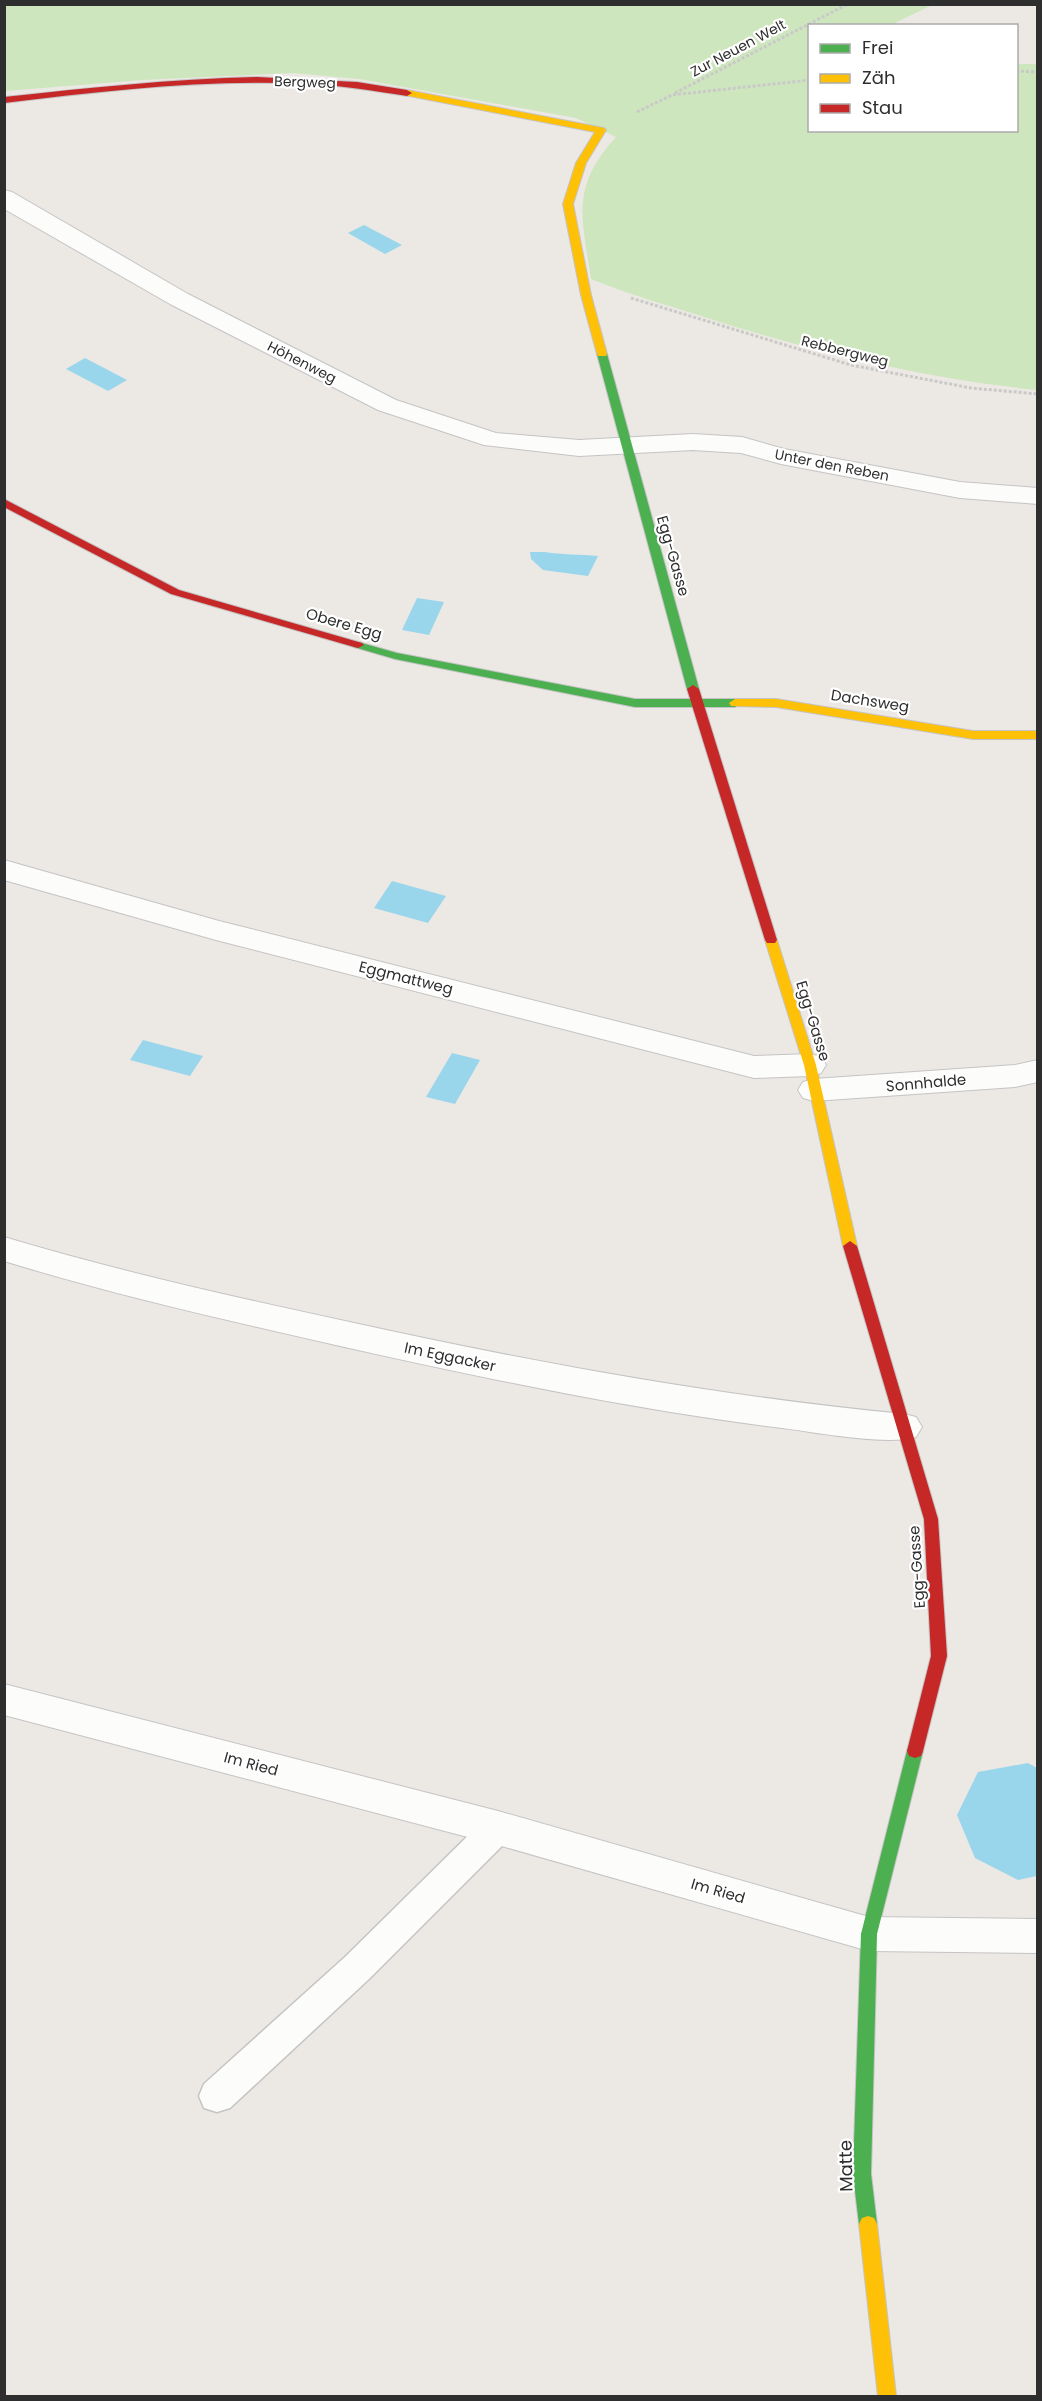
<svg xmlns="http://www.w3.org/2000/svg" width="1042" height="2401" font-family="Poppins,sans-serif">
	<rect width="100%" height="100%" fill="#ece8e4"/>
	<!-- green -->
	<path fill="#cee6be" d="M4,5H932L891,25L810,26V130H1016L1017,64H1037V390C923,378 813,352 704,317C666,305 628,294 591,279C582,218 570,187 616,137L576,118L359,79L293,73L143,80L5,91Z"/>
	<!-- water -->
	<g fill="#99d6ec">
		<polygon points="364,225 402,245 385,254 348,233"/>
		<polygon points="85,358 127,380 108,391 66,369"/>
		<path d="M545,552C562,555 580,554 598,556L588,576L543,570L531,559L530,552Z"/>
		<polygon points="417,598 444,602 429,635 402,630"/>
		<polygon points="392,881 446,896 428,923 374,908"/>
		<polygon points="143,1040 203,1056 190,1076 130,1060"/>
		<polygon points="452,1053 480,1060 455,1104 426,1097"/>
		<polygon points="1028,1763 1037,1768 1037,1876 1018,1880 975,1858 957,1815 978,1772"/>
	</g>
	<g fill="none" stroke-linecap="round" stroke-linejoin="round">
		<defs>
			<polygon id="lane" points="498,1814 510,1818 515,1828 510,1838 369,1979 230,2108 217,2112 204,2108 199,2096 204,2084 345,1957 486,1818"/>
			<g id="street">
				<polygon points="4,190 12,192 188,294 396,400 496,433 579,440 693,434 742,437 784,449 960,482 1038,488 1038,504 960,498 781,464 741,453 693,450 579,456 484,445 378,410 170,304 6,210"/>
				<polygon points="4,860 219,921 754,1056 810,1054 821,1057 826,1065 821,1073 810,1076 754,1078 216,940 4,880"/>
				<polygon points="1038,1060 1038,1082 1015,1087 814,1101 803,1098 798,1090 803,1082 814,1079 1015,1065"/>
				<path d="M4,1237C117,1271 230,1296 345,1321C530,1362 715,1396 904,1414L916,1417L922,1427L916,1437C886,1446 816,1432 782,1428C636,1410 493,1380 349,1348C234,1322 118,1296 4,1261Z"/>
				<polygon points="4,1684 498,1811 869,1917 1038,1919 1038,1953 869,1951 498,1845 4,1715"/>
			</g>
			<g id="fast">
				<polygon points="602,351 607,354 699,689 697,691 693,693 687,689 597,354"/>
				<polygon points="358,642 397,653 635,699 735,699 741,703 735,707 635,707 395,659 354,647 352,645"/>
				<polygon points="915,1744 921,1746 923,1751 877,1934 871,2174 877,2224 874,2230 868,2232 862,2230 859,2224 853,2174 861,1934 907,1751 909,1746"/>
			</g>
			<g id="slow">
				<polygon points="407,90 604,128 606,130 586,163 573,204 591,295 607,354 606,356 598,356 597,354 581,295 563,204 576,163 595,132 404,95 402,93"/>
				<polygon points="735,699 776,699 973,731 1038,731 1038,739 973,739 776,707 731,706 729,703"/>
				<polygon points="771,936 777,940 816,1065 857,1246 850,1251 843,1246 804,1065 765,940"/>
				<polygon points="868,2216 874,2218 877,2224 896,2396 878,2396 859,2224 862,2218"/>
			</g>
			<g id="jam">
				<path d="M257,77L357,82L407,90L412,93L407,96C374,91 340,85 307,84C206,79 105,91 4,103V97C88,88 172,79 257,77Z"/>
				<polygon points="4,499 179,590 362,643 364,645 358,648 354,647 171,594 4,507"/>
				<polygon points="693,685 699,689 777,940 775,943 767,943 765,940 687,689"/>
				<polygon points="850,1241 857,1246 938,1519 947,1656 923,1751 921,1756 915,1758 909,1756 907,1751 931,1656 924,1519 843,1246"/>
			</g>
		</defs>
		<!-- lane casing -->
		<use href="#lane" stroke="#c5c4c5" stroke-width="3"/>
		<!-- street casing -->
		<use href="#street" stroke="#c5c4c5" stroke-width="2"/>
		<!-- fast casing -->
		<use href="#fast" stroke="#c5c4c5" stroke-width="2"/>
		<!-- slow casing -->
		<use href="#slow" stroke="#c5c4c5" stroke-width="2"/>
		<!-- jam casing -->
		<use href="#jam" stroke="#c5c4c5" stroke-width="2"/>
		<!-- path -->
		<g stroke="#c9c9c8" stroke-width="3" stroke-dasharray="3 2" stroke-linecap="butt">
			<polyline points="1016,71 1038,72"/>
			<polyline points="675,93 848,4"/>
			<polyline points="637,112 672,95 810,80"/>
			<polyline points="631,298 851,365 971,388 1038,394"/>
		</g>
		<!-- lane -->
		<use href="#lane" fill="#fcfcfb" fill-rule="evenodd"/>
		<!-- street -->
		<use href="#street" fill="#fcfcfb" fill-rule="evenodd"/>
		<!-- fast -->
		<use href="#fast" fill="#4caf50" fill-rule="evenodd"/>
		<!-- slow -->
		<use href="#slow" fill="#ffc107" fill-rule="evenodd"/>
		<!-- jam -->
		<use href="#jam" fill="#c62828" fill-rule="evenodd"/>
	</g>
	<g text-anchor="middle" stroke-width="4.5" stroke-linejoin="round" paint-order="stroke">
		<!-- far-street labels -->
		<g font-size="14" fill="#2e2e2e" stroke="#fff">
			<text transform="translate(738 48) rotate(-28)" y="5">Zur Neuen Welt</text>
			<text transform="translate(305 82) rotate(2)" y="5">Bergweg</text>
			<text transform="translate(845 351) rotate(14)" y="5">Rebbergweg</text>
			<text transform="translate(302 362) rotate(27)" y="5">Höhenweg</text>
			<text transform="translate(832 465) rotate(11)" y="5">Unter den Reben</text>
		</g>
		<!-- street labels -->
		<g font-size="15" fill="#2e2e2e" stroke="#fff">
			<text transform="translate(673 556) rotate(74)" y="5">Egg-Gasse</text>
			<text transform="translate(344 624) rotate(16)" y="5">Obere Egg</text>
			<text transform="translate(870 701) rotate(9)" y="5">Dachsweg</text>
			<text transform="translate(406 978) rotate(14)" y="5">Eggmattweg</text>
			<text transform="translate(813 1021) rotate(73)" y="5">Egg-Gasse</text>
			<text transform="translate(926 1083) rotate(-5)" y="5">Sonnhalde</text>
			<text transform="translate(450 1357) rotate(12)" y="5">Im Eggacker</text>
			<text transform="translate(917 1567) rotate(-94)" y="5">Egg-Gasse</text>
			<text transform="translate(251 1764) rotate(15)" y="5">Im Ried</text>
			<text transform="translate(718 1891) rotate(16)" y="5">Im Ried</text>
		</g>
		<!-- near-street labels -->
		<g font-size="18" fill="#2e2e2e" stroke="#fff">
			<text transform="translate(846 2166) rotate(-91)" y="6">Matte</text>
		</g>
	</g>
	<!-- border -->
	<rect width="1042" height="2401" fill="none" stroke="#2e2e2e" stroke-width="12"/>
	<!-- legend -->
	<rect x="808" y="24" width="210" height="108" fill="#ffffff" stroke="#ababab" stroke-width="1.5"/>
	<rect x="820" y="44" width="30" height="9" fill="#4caf50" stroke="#ababab" stroke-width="1.5"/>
	<text x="862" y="54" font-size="18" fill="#2e2e2e">Frei</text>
	<rect x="820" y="74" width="30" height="9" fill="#ffc107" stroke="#ababab" stroke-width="1.5"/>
	<text x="862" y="84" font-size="18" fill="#2e2e2e">Zäh</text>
	<rect x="820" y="104" width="30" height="9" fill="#c62828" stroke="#ababab" stroke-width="1.5"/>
	<text x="862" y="114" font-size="18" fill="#2e2e2e">Stau</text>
</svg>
